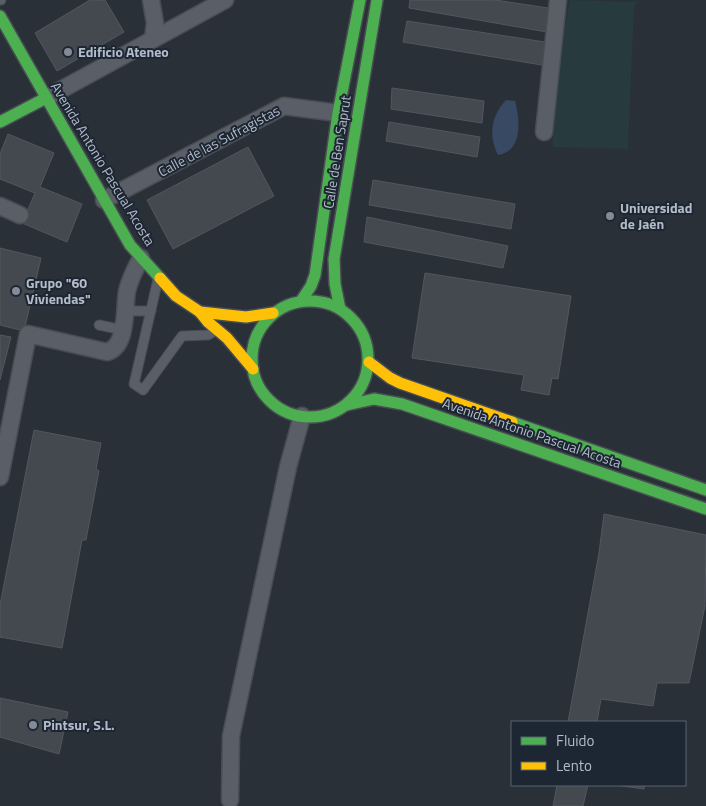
<svg xmlns="http://www.w3.org/2000/svg" width="706" height="806" font-family="'Titillium Web',sans-serif">
	<rect width="100%" height="100%" fill="#2a3038"/>
	<!-- green -->
	<polygon fill="#273a3e" points="570,0 638,2 634,6 628,149 553,147 553,94"/>
	<!-- water -->
	<path fill="#384963" d="M506,100L515,101C520,120 523,151 498,155C488,136 491,116 506,100Z"/>
	<!-- building -->
	<g fill="#444950" stroke="#52575f">
		<polygon points="90,0 105,0 124,32 57,71 35,33"/>
		<polygon points="410,0 495,0 548,8 547,32 409,8"/>
		<polygon points="407,21 545,42 542,65 403,42"/>
		<polygon points="392,88 484,101 482,123 391,109"/>
		<polygon points="389,122 480,137 477,157 386,141"/>
		<polygon points="8,134 54,153 40,187 82,204 67,242 22,223 35,193 0,179 0,154"/>
		<polygon points="248,147 274,196 173,249 147,200"/>
		<polygon points="373,180 515,204 511,229 369,205"/>
		<polygon points="367,217 508,246 503,268 364,242"/>
		<polygon points="0,248 41,258 24,331 0,325"/>
		<polygon points="425,273 571,296 558,379 552,378 549,395 521,390 524,375 412,358"/>
		<polygon points="0,335 11,337 0,380"/>
		<polygon points="34,430 101,443 96,469 99,471 86,540 82,540 62,648 0,637 0,605"/>
		<polygon points="604,514 706,535 705,606 689,683 657,683 653,706 601,699 597,722 568,722 599,553"/>
		<polygon points="0,698 68,712 59,754 0,737"/>
		<polygon points="557,785 588,785 583,806 553,806"/>
		<polygon points="615,785 645,785 644,789"/>
	</g>
	<g fill="none" stroke-linecap="round" stroke-linejoin="round">
		<defs>
			<g id="lane">
				<polyline points="0,0 1,0"/>
				<polyline points="158,279 134,384 143,390 182,336 208,335 215,331"/>
				<polyline points="125,311 151,311"/>
				<polyline points="99,325 123,330"/>
			</g>
			<g id="street">
				<polyline points="151,0 155,23 153,39"/>
				<polyline points="46,98 225,0"/>
				<polyline points="544,132 558,0"/>
				<polyline points="104,200 284,106 338,113"/>
				<polyline points="0,206 20,215"/>
				<path d="M0,477L28,334L107,352C128,346 124,309 127,291C130,279 135,269 141,258"/>
				<polyline points="230,800 231,736 288,467 302,416"/>
			</g>
			<g id="fast">
				<polyline points="0,16 130,245 160,278"/>
				<polyline points="0,122 46,98"/>
				<circle cx="310" cy="359" r="58"/>
				<polyline points="301,301 311,286 315,275 338,113 360,0"/>
				<polyline points="340,309 335,284 334,259 377,0"/>
				<polyline points="347,405 374,399 402,404 706,509"/>
				<polyline points="512,422 706,490"/>
			</g>
			<g id="slow">
				<polyline points="160,278 176,296 200,312 208,322 227,338 253,369"/>
				<polyline points="200,312 246,317 273,313"/>
				<polyline points="369,362 390,378 400,383 512,422"/>
			</g>
		</defs>
		<!-- lane casing -->
		<use href="#lane" stroke="#484c53" stroke-width="11"/>
		<!-- street casing -->
		<use href="#street" stroke="#484c53" stroke-width="19"/>
		<!-- fast casing -->
		<use href="#fast" stroke="#484c53" stroke-width="14"/>
		<!-- slow casing -->
		<use href="#slow" stroke="#484c53" stroke-width="14"/>
		<!-- lane -->
		<use href="#lane" stroke="#5a5e66" stroke-width="9"/>
		<!-- street -->
		<use href="#street" stroke="#5a5e66" stroke-width="16"/>
		<!-- fast -->
		<use href="#fast" stroke="#4caf50" stroke-width="11"/>
		<!-- slow -->
		<use href="#slow" stroke="#ffc107" stroke-width="11"/>
	</g>
	<!-- markers -->
	<g fill="#848b96" stroke="#1d2633" stroke-width="2">
		<circle cx="68" cy="52" r="5"/>
		<circle cx="610" cy="216" r="5"/>
		<circle cx="16" cy="291" r="5"/>
		<circle cx="33" cy="725" r="5"/>
	</g>
	<g text-anchor="middle" stroke-width="4" stroke-linejoin="round" paint-order="stroke">
		<!-- poi labels -->
		<g font-size="14" font-weight="bold" fill="#b4bcc9" stroke="#1d2633" text-anchor="start">
			<text x="78" y="57">Edificio Ateneo</text>
			<text x="620" y="213">Universidad<tspan x="620" dy="16">de Jaén</tspan></text>
			<text x="26" y="288">Grupo "60<tspan x="26" dy="16">Viviendas"</tspan></text>
			<text x="43" y="730">Pintsur, S.L.</text>
		</g>
		<!-- street labels -->
		<g font-size="14" fill="#b4bcc9" stroke="#1d2633">
			<text transform="translate(219 141) rotate(-28)" y="5">Calle de las Sufragistas</text>
			<text transform="translate(337 152) rotate(-81)" y="5">Calle de Ben Saprut</text>
			<text transform="translate(103 164) rotate(59)" y="5">Avenida Antonio Pascual Acosta</text>
			<text transform="translate(532 433) rotate(19)" y="5">Avenida Antonio Pascual Acosta</text>
		</g>
	</g>
	<!-- legend -->
	<rect x="511" y="721" width="175" height="65" fill="#1d2633" stroke="#59626f"/>
	<rect x="521" y="737" width="25" height="8" fill="#4caf50" stroke="#59626f"/>
	<text x="556" y="746" font-size="15" fill="#b4bcc9">Fluido</text>
	<rect x="521" y="762" width="25" height="8" fill="#ffc107" stroke="#59626f"/>
	<text x="556" y="771" font-size="15" fill="#b4bcc9">Lento</text>
</svg>
